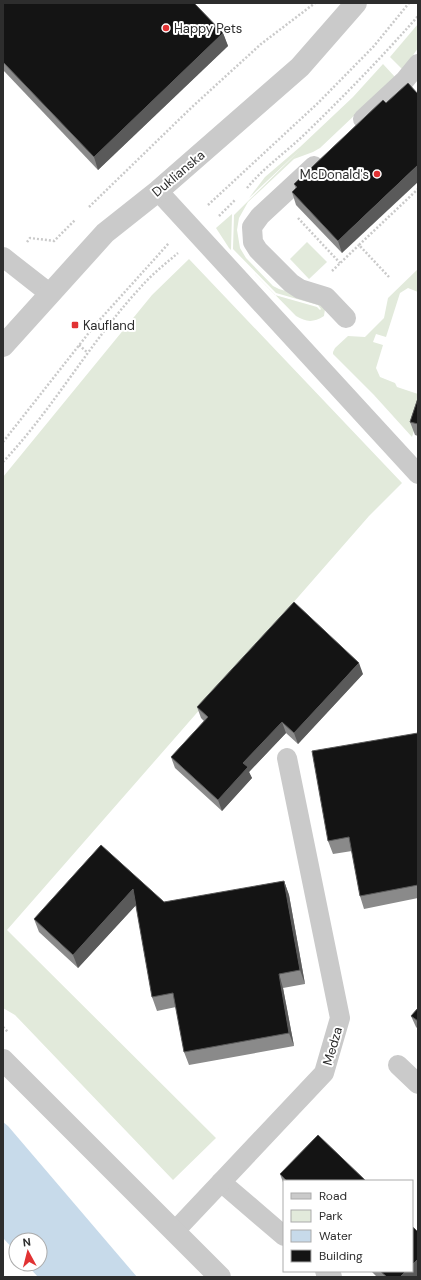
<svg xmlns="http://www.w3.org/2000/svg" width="421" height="1280" font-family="'DM Sans',sans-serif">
	<rect width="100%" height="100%" fill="#fff"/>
	<!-- green -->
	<g fill="#e2eadb">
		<polygon points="418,24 418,48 403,70 390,57"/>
		<path d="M383,64L395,77L320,148L313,152L294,159L248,202L239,218L237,230L240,248L246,258L273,286L279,289L318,301L325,309L324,316C313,323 306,322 296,316L229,248L216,228L232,214L231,250L275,295L317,307L320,310L321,309L318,305L276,293L233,249L234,215L300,150L249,198L265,177L300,147L353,97Z"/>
		<polygon points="307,242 327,262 309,279 290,259"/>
		<polygon points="189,259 402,483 369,516 7,930 216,1138 173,1180 15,1015 3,1008 3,477 152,295"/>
		<polygon points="418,269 418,292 408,288 400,293 386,337 376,334 373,342 383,345 376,368 380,377 395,383 397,387 418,394 418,418 412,437 374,395 333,354 333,352 335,348 348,336 365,337 384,318 388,298"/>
	</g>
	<!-- water -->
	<polygon fill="#c7daea" points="3,1122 8,1126 137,1277 38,1277 26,1264 40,1264 40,1240 16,1240 16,1252 3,1238"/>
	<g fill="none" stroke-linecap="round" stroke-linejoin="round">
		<!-- path -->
		<g stroke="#cacaca" stroke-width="2.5" stroke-dasharray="2 2" stroke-linecap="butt">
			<path d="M247,188C265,166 288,151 308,131C346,94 383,56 418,16"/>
			<polyline points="208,205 318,103 374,46 409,3"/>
			<polyline points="89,207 192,107 261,44 315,3"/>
			<polyline points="219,216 235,200"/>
			<polyline points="298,218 340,263"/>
			<polyline points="27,242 30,238 54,241 75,220"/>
			<polyline points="332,271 359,245"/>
			<polyline points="389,277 359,245 418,189"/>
			<polyline points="79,345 88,353"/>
			<polyline points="3,442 95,325 169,243"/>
			<path d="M3,462C54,408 90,342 140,288C151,275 165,264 178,253"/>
			<polyline points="3,1027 8,1032"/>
		</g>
		<!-- lane -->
		<g stroke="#cacaca" stroke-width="20">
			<polyline points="363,119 405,80 418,64"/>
			<polyline points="314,166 260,216 252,227 253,242 258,250 291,283 300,289 326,297 346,318"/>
			<polyline points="158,191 418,474"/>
			<polyline points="3,257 49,293"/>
			<polyline points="398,1065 418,1084"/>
			<polyline points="221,1182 284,1236"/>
			<polyline points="174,1232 324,1073 340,1018 287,758"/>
			<polyline points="325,1271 332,1277"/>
		</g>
		<!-- street -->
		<g stroke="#cacaca" stroke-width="22">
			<polyline points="3,346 105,233 158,191 300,67 356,3"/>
			<polyline points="3,1060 220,1277"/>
		</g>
	</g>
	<!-- wall -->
	<g fill="#8a8a8a">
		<polygon points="3,3 223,33 228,46 98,170 3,70"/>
		<polygon points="383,100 342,253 296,205 292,192 296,189 294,184"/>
		<polygon points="418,398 418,436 415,435 410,422"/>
		<polygon points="363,674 298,744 286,733 249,772 252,778 222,811 175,768 171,757 204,721 201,718 197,707"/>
		<polygon points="418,733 418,898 364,909 360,896 352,851 333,854 328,841"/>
		<polygon points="101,845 164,902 284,881 289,895 305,984 283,988 294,1046 189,1065 184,1052 176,1007 157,1011 152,997 136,905 78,968 39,932 34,919"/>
		<polygon points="418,1008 418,1029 416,1027 411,1016"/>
		<polygon points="280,1174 366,1181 284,1181 284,1185"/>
		<polygon points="371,1271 412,1271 418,1277 377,1277"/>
	</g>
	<!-- shaded-wall -->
	<g fill="#5a5a5a">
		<polygon points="223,33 228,46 98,170 94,157"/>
		<polygon points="418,165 418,182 342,253 338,241"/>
		<polygon points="359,663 363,674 298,744 294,733"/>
		<polygon points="282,722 286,733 249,772 252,778 222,811 218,800 243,763"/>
		<polygon points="284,881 289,895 305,984 300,970"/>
		<polygon points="133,889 138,903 78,968 73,955"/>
		<polygon points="279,974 283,988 294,1046 289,1033"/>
		<polygon points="418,1259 418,1277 400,1277 406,1271 412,1271 412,1265"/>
	</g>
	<!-- building -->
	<g fill="#141414" stroke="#5a5a5a">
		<polygon points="3,3 194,3 223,33 94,157 3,62"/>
		<polygon points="408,83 418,94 418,165 338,241 292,192 297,187 294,184 383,100 386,103"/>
		<polygon points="418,398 418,424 410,422"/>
		<polygon points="294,602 359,663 294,733 282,722 243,763 248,767 218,800 171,757 208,717 197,707"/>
		<polygon points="418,733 418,885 360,896 349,837 328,841 312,751"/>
		<polygon points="101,845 164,902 284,881 300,970 279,974 289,1033 184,1052 173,993 152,997 133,889 73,955 34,919"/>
		<polygon points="418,1008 418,1021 411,1016"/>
		<polygon points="318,1135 366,1181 287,1181 280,1174"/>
		<polygon points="412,1226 418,1232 418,1259 412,1265"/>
		<polygon points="380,1271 406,1271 400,1277 387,1277"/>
	</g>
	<!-- markers -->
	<g fill="#e13233" stroke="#fff" stroke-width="1.5">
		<circle cx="166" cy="28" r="4"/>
		<circle cx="377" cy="174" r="4"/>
		<rect x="71" y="321" width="8" height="8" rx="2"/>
	</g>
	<g text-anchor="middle" stroke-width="4" stroke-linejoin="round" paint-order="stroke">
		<!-- poi labels -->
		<g font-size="13" fill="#2d2d2d" stroke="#fff" text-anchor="start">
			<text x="174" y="33">Happy Pets</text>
			<text x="369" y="179" text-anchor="end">McDonald's</text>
			<text x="83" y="330">Kaufland</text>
		</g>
		<!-- street labels -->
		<g font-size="13" fill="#2d2d2d" stroke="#fff">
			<text transform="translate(178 173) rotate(-40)" y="5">Duklianska</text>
			<text transform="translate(332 1046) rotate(-74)" y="5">Medza</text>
		</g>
	</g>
	<!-- border -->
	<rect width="421" height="1280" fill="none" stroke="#2d2d2d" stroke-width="8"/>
	<!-- legend -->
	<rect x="283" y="1180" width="130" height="92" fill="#ffffff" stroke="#ababab"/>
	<rect x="291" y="1193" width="20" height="6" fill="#cacaca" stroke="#ababab"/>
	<text x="319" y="1200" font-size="12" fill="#2d2d2d">Road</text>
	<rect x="291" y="1210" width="20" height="12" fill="#e2eadb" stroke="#ababab"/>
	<text x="319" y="1220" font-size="12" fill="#2d2d2d">Park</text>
	<rect x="291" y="1230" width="20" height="12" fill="#c7daea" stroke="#ababab"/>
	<text x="319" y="1240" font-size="12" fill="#2d2d2d">Water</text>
	<rect x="291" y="1250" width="20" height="12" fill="#141414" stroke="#ababab"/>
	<text x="319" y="1260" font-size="12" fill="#2d2d2d">Building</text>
	<!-- north arrow -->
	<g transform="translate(28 1252) rotate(353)"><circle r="19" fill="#ffffff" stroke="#ababab"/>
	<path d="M0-3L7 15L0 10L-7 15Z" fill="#e13233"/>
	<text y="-6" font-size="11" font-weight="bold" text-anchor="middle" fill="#2d2d2d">N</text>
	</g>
</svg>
